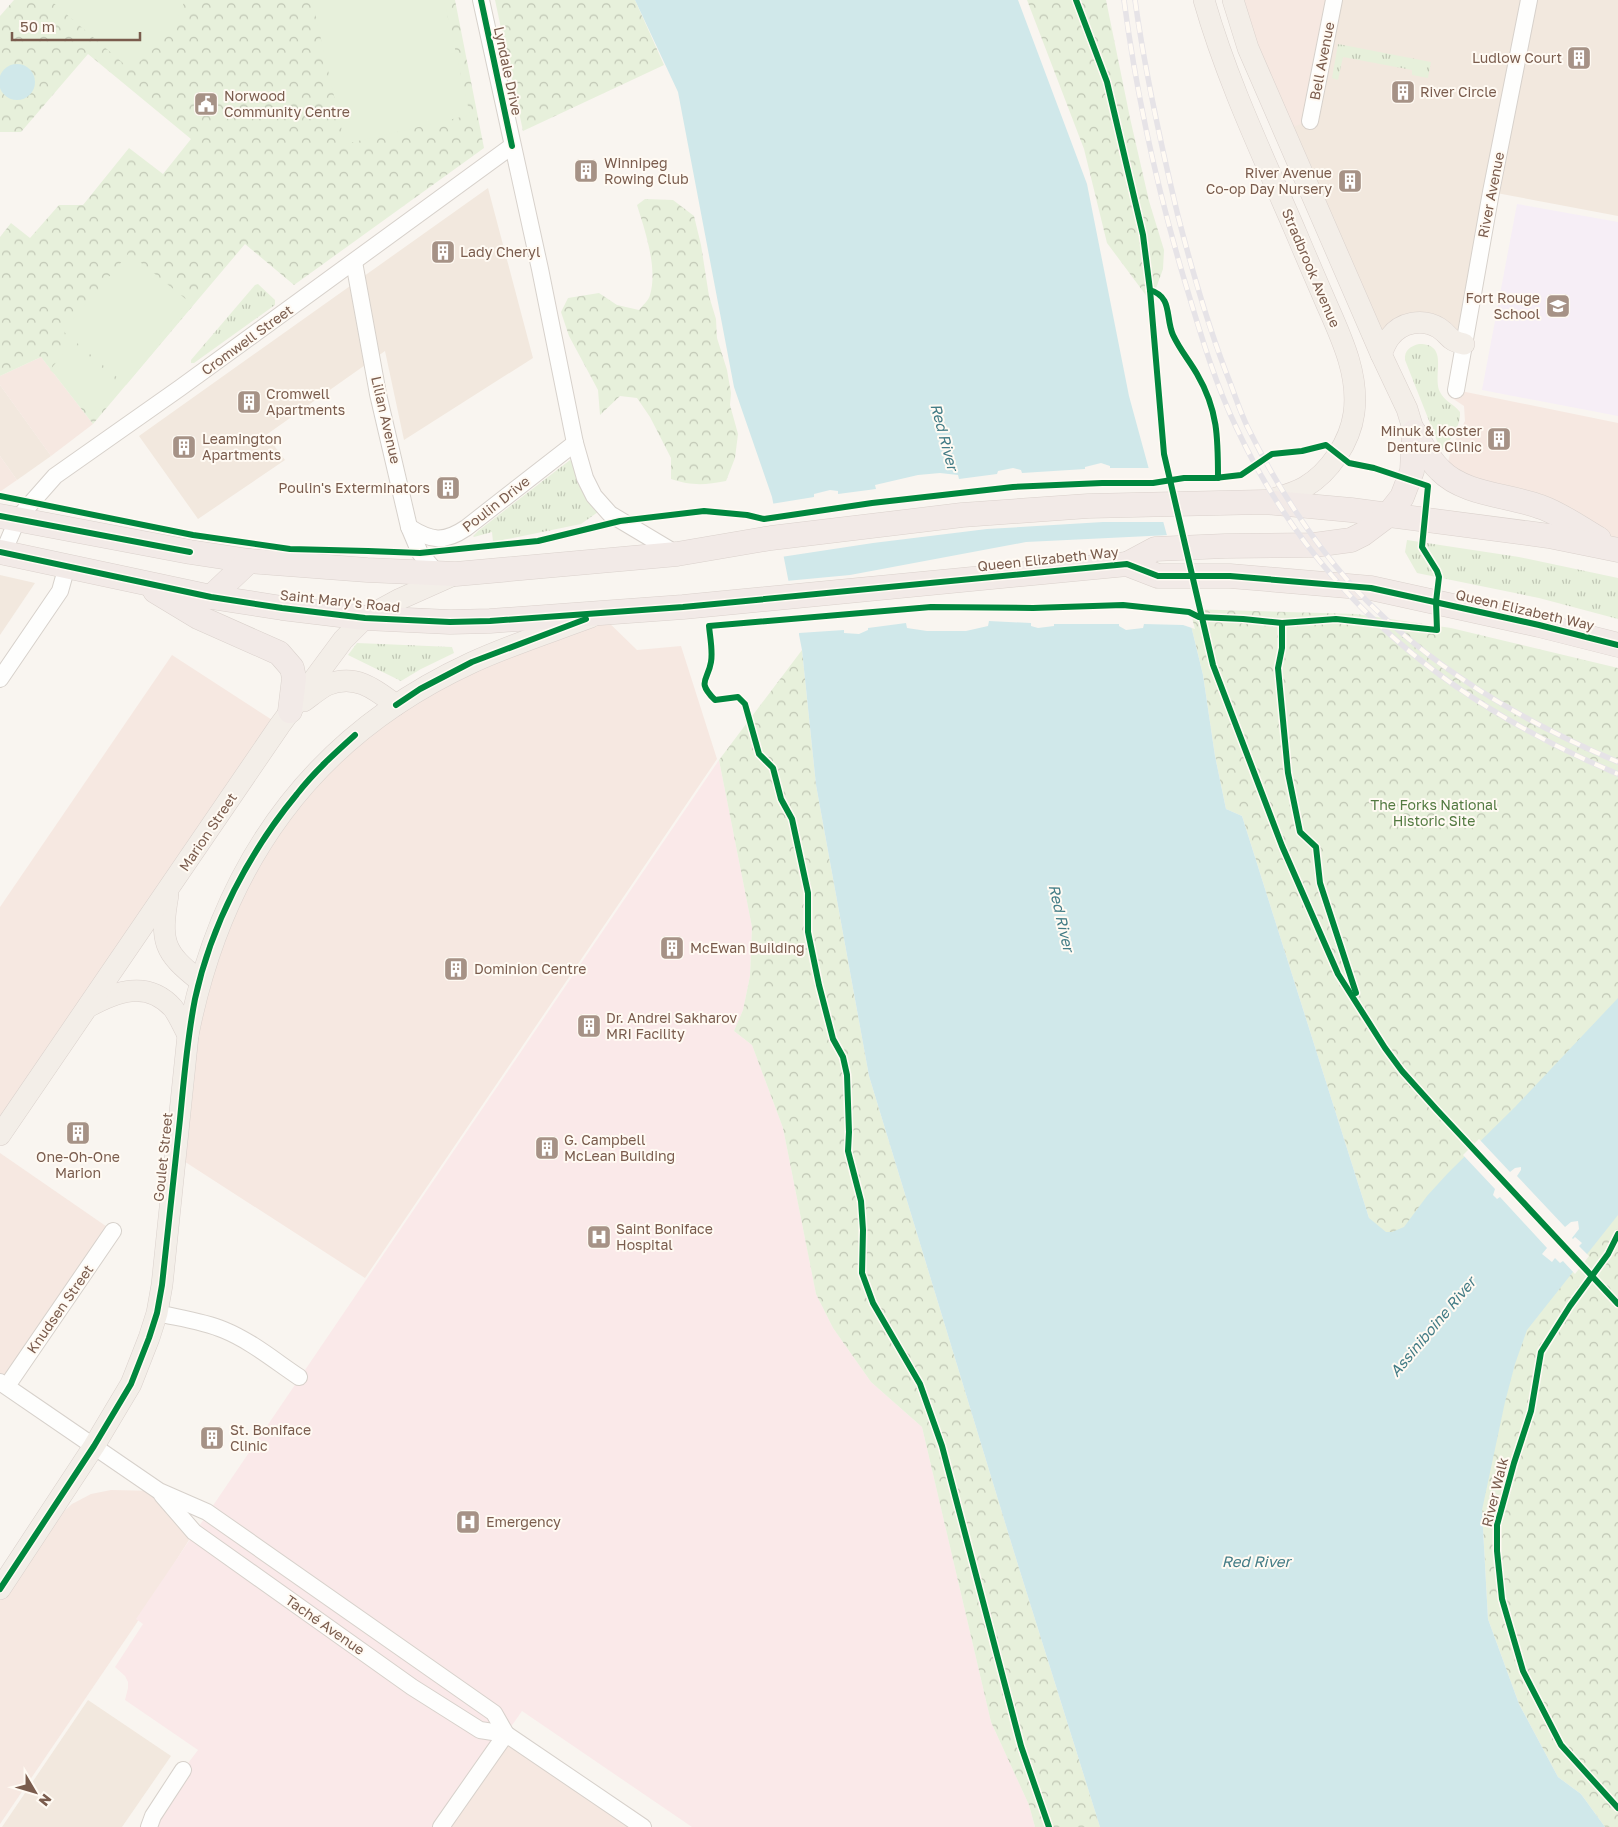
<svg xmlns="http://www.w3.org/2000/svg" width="1618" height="1827" font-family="'Golos Text',sans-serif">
	<defs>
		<pattern id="grass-tufts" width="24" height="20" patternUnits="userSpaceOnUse" patternTransform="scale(1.25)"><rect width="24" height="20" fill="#e7f0db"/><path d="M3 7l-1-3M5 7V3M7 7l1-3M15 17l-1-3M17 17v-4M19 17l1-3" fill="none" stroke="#c0c6b4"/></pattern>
		<pattern id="forest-crowns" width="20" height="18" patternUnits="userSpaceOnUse" patternTransform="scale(1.25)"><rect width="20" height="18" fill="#e7f0db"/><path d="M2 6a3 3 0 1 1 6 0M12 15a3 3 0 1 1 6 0" fill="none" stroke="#c0c6b4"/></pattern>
	</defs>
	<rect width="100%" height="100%" fill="#f9f5f0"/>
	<!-- residential -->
	<g fill="#f2e8de">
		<polygon points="1334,0 1618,0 1618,216 1491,192 1464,344 1417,322 1381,354 1283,130"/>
		<polygon points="488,188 533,358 404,440 385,351 266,435 285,460 198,519 139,436"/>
		<polygon points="0,385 51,456 17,480 0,456"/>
		<polygon points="0,575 35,583 0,635"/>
		<polygon points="88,1700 171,1756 122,1827 2,1827"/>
	</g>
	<!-- commercial -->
	<g fill="#f6e8e1">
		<polygon points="1233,0 1334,0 1310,121 1283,130"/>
		<polygon points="41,357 93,424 51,456 0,385 0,376"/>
		<polygon points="1456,390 1618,423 1618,550 1473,489 1448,462 1452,446 1465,421 1464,406 1449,396"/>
		<polygon points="0,456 17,480 1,491 0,491"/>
		<polygon points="600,614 637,650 681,646 717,759 365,1278 176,1156 188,1035 246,868 377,718"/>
		<polygon points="172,655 280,725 0,1136 0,907"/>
		<polygon points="0,1153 113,1231 0,1382"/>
		<polygon points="111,1490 159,1491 194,1532 136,1624 0,1824 0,1589 32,1541 72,1504 91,1494"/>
		<polygon points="506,1734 643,1827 441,1827"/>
	</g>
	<!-- education -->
	<polygon fill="#f6eef6" points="1517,204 1618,222 1618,416 1482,390"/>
	<!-- medical -->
	<polygon fill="#fae9e9" points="719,760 752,927 750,976 743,1010 734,1031 752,1045 783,1128 816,1294 833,1328 871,1382 922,1427 991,1722 1029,1805 1035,1827 692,1827 522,1711 441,1827 149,1827 183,1770 198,1750 125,1700 128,1688 128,1682 125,1676 115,1667 143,1624 136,1619"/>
	<!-- grass -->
	<g fill="url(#grass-tufts)">
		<polygon points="1338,44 1431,62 1428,78 1412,75 1412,70 1343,57 1338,80 1332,78"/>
		<polygon points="258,284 275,300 275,305 194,363 191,363 191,360 255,285"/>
		<path d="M1419,344C1450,344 1432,375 1440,392C1444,401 1454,404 1460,412C1461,426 1450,441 1441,451L1405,360C1404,350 1411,346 1419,344Z"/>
		<polygon points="570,460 573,462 598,512 581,524 493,542 492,532 474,537 473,536 478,531"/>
		<polygon points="1407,540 1519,557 1618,578 1618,619 1539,598 1417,573 1405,552"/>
		<polygon points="357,643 452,647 454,653 421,669 401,681 348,655"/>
	</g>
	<!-- forest -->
	<g fill="url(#forest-crowns)">
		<polygon points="14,0 455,0 484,148 294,285 245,244 93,424 41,357 0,376 0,237 11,223 30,238 59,205 83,205 129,148 163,174 191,139 88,54 21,132 0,132 0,16"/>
		<polygon points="495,0 635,0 664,65 523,131"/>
		<polygon points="1027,0 1106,0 1130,118 1149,201 1164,250 1163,269 1151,302 1107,243 1084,149"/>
		<path d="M645,199L673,200L694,216L701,245L709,296L716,319L717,338L727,370L731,393L730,405L738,434L735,458L726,481C705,485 692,486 671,479V458L650,417L637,398L620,396L600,415L598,390L569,336L561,312L568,298L599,293L617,305L639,310C642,306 649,300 650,295C658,268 645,231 637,205Z"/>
		<polygon points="1187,609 1356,614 1451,628 1618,668 1618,1827 1605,1827 1581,1794 1558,1777 1519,1704 1488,1619 1482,1510 1369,1218 1242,816 1226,809 1215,756 1203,675"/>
		<polygon points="802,650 816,785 869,1076 1014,1552 1100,1827 1035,1827 1029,1805 991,1722 922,1427 871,1382 833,1328 816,1294 783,1128 752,1045 734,1031 743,1010 750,976 752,927 719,760"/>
	</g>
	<!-- pitch -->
	<g fill="#e7f0db">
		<polygon points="50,0 185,0 172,32 131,70"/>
		<polygon points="312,0 444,0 470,115 345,144"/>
		<polygon points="129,253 193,305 126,385 63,331"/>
		<polygon points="70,345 121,387 101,412 50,370"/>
	</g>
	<!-- water -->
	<g fill="#d0e8ea">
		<polygon points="635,0 1018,0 1087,184 1129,396 1187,609 1203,675 1215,756 1226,809 1242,816 1369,1218 1386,1232 1392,1232 1404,1227 1427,1196 1448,1173 1515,1107 1618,998 1618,1215 1527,1330 1515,1364 1505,1402 1482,1510 1488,1619 1519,1704 1558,1777 1581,1794 1605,1827 1100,1827 1014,1552 869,1076 816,785 802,650 772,497 734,387 678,92"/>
		<circle cx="17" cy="82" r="18"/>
	</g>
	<!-- pier -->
	<g fill="#f9f5f0">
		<polygon points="1101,463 1110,466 1110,468 1151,468 1166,522 1103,522 987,529 873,543 781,557 771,504 814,497 814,494 830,490 838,491 838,494 876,489 875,485 918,475 940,473 958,475 959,479 997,474 998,471 1013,468 1021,470 1022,473 1085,469 1085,467"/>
		<polygon points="1170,535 1195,629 1183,625 1144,624 1143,628 1126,630 1119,626 1119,624 1054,624 1054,626 1038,628 1031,626 1031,623 989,621 988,626 966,631 927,631 907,628 906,623 868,628 868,630 859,634 844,633 844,630 799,633 799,639 797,640 786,581 850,575 1026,542"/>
		<polygon points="1479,1139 1510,1172 1515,1168 1521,1167 1521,1170 1517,1176 1565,1227 1571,1222 1578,1221 1579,1229 1572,1238 1573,1239 1575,1237 1582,1243 1579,1246 1589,1256 1575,1274 1563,1261 1560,1263 1555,1258 1552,1262 1542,1254 1547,1248 1500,1197 1497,1199 1493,1195 1495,1189 1463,1155"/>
	</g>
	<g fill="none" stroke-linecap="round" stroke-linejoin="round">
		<defs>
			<g id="minor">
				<polyline points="481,0 540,269 575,443 585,478 594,496 610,514 677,554"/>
				<polyline points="1310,121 1334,0"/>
				<polyline points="354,262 378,394 409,527 420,553 436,572"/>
				<polyline points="1456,390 1491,192 1529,0"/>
				<path d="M409,527C431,541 444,543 466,528L575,443"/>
				<polyline points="3,553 18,518 55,476 180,388 512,146"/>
				<polyline points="0,679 60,591 67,566"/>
				<path d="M157,1313C179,1318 203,1321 224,1330C251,1341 275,1361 299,1377"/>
				<polyline points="0,1382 159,1491 207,1512 494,1713 506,1734"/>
				<polyline points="7,1386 113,1231"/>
				<polyline points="162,1495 194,1532 412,1687 480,1730 506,1734 643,1827"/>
				<polyline points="149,1827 153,1816 183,1770"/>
				<polyline points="441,1827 506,1734"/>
			</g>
			<g id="major">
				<path d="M1204,0C1227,81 1264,158 1297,235C1307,259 1317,282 1327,305C1342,339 1359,375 1354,413C1350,442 1330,472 1305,487C1293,494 1279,497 1266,501"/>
				<polyline points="1233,0 1248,48 1381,354 1407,409 1414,432"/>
				<path d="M1381,354C1384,348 1386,342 1390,337C1401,322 1423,318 1439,328C1452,337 1447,340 1464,344"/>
				<path d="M304,701C311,696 319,689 327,685C355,673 375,689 396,705"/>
				<path d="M168,895C160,942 163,952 200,981"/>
				<path d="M88,1007C115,992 147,979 173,1008C179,1016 183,1026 188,1035"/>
				<polyline points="0,1135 280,725 343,640 365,618 400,599 456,574"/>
				<path d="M0,1589L94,1446L131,1384L149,1338L157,1313L162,1285L188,1035C222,864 311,737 471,663C510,645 551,632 591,617"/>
			</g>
			<g id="highway">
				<path d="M1414,432C1422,445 1429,460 1440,470C1464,495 1510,495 1541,507C1561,514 1580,528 1599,539"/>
				<polyline points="0,516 190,552 249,561 367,570 456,574 677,554 771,538 962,515 1088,506 1219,503 1264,502 1351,510 1549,536 1618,550"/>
				<polyline points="0,552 211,597 282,608 365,618 450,622 490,621 683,607 1127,564 1158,576 1230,576 1371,588 1539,625 1618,645"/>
				<polyline points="1127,564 1155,549 1225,546 1314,545 1351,540 1363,534 1387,516 1402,497 1412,471 1414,432"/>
				<polyline points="155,591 198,617 279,653 292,668 294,678 290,711"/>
				<polyline points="211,597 249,561"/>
			</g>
		</defs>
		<!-- minor casing -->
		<use href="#minor" stroke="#d7d1cb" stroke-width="18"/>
		<!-- major casing -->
		<use href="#major" stroke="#dad1cc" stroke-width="22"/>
		<!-- highway casing -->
		<use href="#highway" stroke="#dad1cc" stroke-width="25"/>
		<!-- minor -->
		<use href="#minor" stroke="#fefefd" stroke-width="16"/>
		<!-- major -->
		<use href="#major" stroke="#f3eee8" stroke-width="21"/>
		<!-- highway -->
		<use href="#highway" stroke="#f2eae7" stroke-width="24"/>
		<defs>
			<g id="rail">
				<path d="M1124,0C1136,92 1156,183 1182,272C1198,325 1213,379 1237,429C1316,597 1449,703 1618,774"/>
				<path d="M1135,0C1145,73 1161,145 1178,216C1193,274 1209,330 1231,385C1236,399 1241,413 1247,426C1274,481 1308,535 1349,582C1422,663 1519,720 1618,762"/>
			</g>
		</defs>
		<!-- rail casing -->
		<use href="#rail" stroke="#e6e3e7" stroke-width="5.5"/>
		<!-- rail -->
		<use href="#rail" stroke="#fffaf3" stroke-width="4" stroke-dasharray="11" stroke-linecap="butt"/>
		<defs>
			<g id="cycleway">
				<polyline points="481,0 512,146"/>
				<polyline points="1076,0 1107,82 1143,235 1150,290 1164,454 1213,665 1282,846 1338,974 1385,1048 1402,1071 1437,1110 1618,1304"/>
				<path d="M1150,290C1173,297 1165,317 1173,335C1180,350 1189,360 1197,374C1218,410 1218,438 1218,478"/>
				<path d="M0,496L193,535L290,549L368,551L420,553L538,541L620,521L704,511L747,515L764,519L872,503L1013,487L1102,483H1153L1184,478H1215L1241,475L1272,454L1302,451L1326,445L1349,463L1374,468L1428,486L1422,547L1437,571L1439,577L1436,602L1437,630L1336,619L1282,623L1243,619L1199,617L1189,612L1123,605L1033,608L931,607L709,626C710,637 713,651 711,662C708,681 696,681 715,700L738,697L745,704L759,754L773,768L781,799L792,819L808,893V932L819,985L833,1039L843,1057L847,1075L849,1132L848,1151L861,1201L863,1230L862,1273L873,1303L920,1384L942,1446L1021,1746L1049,1827"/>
				<polyline points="0,516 190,552"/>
				<polyline points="0,552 211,597 282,608 365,618 450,622 490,621 683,607 1127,564 1158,576 1230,576 1371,588 1539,625 1618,645"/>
				<polyline points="1282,623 1282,648 1278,668 1288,773 1300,832 1316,847 1320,883 1356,993"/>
				<polyline points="396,705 420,689 472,662 586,619"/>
				<polyline points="1618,1234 1608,1254 1570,1306 1541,1352 1531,1411 1514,1463 1497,1525 1497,1551 1502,1599 1523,1671 1561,1745 1618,1808"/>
				<path d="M0,1589L94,1446L131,1384L149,1338L157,1313L162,1285C168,1230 174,1175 180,1119C184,1079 187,1039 195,999C211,925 249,852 297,794C314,772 335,753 355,735"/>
			</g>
		</defs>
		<!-- cycleway casing -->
		<use href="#cycleway" stroke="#fffaf3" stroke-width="9"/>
		<!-- cycleway -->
		<use href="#cycleway" stroke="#00873e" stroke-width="6"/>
	</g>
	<!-- icons -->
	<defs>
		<symbol id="building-square" viewBox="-11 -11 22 22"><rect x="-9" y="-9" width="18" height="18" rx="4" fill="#a69286" stroke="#fffaf3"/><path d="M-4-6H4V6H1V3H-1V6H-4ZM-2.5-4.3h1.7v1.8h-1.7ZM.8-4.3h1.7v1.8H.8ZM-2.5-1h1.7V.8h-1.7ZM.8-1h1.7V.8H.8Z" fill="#fff"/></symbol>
		<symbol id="civic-square" viewBox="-11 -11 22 22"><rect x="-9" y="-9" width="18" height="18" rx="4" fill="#a69286" stroke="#fffaf3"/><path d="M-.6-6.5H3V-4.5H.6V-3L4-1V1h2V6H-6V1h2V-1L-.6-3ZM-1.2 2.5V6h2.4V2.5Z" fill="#fff"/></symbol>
		<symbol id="school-square" viewBox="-11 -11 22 22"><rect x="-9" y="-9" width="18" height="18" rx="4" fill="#a69286" stroke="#fffaf3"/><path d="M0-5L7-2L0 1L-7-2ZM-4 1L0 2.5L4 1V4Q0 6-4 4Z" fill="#fff"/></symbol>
		<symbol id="hospital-square" viewBox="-11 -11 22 22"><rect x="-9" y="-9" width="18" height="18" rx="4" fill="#a69286" stroke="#fffaf3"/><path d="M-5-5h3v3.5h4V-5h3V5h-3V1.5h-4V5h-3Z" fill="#fff"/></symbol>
	</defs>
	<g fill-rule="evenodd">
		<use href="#building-square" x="1565" y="44" width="28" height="28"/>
		<use href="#building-square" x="1389" y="78" width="28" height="28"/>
		<use href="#civic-square" x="192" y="90" width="28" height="28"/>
		<use href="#building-square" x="572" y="157" width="28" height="28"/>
		<use href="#building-square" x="1336" y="167" width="28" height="28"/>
		<use href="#building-square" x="429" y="238" width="28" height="28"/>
		<use href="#school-square" x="1544" y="292" width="28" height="28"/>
		<use href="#building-square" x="235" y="388" width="28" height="28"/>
		<use href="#building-square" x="1485" y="425" width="28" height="28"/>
		<use href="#building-square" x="170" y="433" width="28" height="28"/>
		<use href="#building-square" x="434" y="474" width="28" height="28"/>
		<use href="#building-square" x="658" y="934" width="28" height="28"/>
		<use href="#building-square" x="442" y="955" width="28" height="28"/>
		<use href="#building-square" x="575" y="1012" width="28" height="28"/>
		<use href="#building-square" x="64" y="1119" width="28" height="28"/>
		<use href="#building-square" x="533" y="1134" width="28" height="28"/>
		<use href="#hospital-square" x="585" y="1223" width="28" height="28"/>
		<use href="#building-square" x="198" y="1424" width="28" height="28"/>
		<use href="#hospital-square" x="454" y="1508" width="28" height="28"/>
	</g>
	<g text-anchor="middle" stroke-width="4" stroke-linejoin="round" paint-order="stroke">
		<!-- poi labels -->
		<g font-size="14" fill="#7a5c4d" stroke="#fffaf3" text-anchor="start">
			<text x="1562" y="63" text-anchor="end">Ludlow Court</text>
			<text x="1420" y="97">River Circle</text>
			<text x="224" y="101">Norwood<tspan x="224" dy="16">Community Centre</tspan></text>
			<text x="604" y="168">Winnipeg<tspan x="604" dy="16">Rowing Club</tspan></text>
			<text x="1332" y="178" text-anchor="end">River Avenue<tspan x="1332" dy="16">Co-op Day Nursery</tspan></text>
			<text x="460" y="257">Lady Cheryl</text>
			<text x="1540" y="303" text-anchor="end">Fort Rouge<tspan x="1540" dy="16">School</tspan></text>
			<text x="266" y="399">Cromwell<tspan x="266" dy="16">Apartments</tspan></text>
			<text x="1482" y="436" text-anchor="end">Minuk &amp; Koster<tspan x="1482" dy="16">Denture Clinic</tspan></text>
			<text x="202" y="444">Leamington<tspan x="202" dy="16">Apartments</tspan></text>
			<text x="430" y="493" text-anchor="end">Poulin's Exterminators</text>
			<text x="690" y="953">McEwan Building</text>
			<text x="474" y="974">Dominion Centre</text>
			<text x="606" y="1023">Dr. Andrei Sakharov<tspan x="606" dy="16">MRI Facility</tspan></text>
			<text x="564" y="1145">G. Campbell<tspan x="564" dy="16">McLean Building</tspan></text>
			<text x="78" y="1162" text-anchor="middle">One-Oh-One<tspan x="78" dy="16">Marion</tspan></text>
			<text x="616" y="1234">Saint Boniface<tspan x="616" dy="16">Hospital</tspan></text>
			<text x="230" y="1435">St. Boniface<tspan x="230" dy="16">Clinic</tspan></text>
			<text x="486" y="1527">Emergency</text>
		</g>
		<!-- street labels -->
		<g font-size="14" fill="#7a5c4d" stroke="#fffaf3">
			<text transform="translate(1322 61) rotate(-79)" y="5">Bell Avenue</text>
			<text transform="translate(508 71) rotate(78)" y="5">Lyndale Drive</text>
			<text transform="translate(1491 195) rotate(-79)" y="5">River Avenue</text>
			<text transform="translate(1311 268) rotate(67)" y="5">Stradbrook Avenue</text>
			<text transform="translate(247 340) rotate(-36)" y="5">Cromwell Street</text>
			<text transform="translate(386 420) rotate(77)" y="5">Lilian Avenue</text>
			<text transform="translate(496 504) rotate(-38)" y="5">Poulin Drive</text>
			<text transform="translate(1048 559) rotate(-6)" y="5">Queen Elizabeth Way</text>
			<text transform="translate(340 601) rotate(6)" y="5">Saint Mary's Road</text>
			<text transform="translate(1525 610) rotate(13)" y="5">Queen Elizabeth Way</text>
			<text transform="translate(208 832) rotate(-56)" y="5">Marion Street</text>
			<text transform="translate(163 1157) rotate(-84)" y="5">Goulet Street</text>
			<text transform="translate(60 1309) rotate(-55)" y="5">Knudsen Street</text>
			<text transform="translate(1495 1492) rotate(-76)" y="5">River Walk</text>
			<text transform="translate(325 1625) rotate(35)" y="5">Taché Avenue</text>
		</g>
		<!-- park labels -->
		<g font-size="14" fill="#537a41" stroke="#fffaf3">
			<text x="1434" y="810">The Forks National<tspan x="1434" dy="16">Historic Site</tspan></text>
		</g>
		<!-- water labels -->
		<g font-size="15" font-style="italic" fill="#437c86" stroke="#fffaf3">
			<text transform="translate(944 437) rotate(75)" y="5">Red River</text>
			<text transform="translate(1061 918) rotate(77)" y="5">Red River</text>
			<text transform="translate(1433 1327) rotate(-50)" y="5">Assiniboine River</text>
			<text x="1256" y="1567">Red River</text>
		</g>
	</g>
	<!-- north arrow -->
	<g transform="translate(35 1792) rotate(128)" stroke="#fffaf3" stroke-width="4" paint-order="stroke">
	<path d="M0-4L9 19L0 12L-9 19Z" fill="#7a5c4d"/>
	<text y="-8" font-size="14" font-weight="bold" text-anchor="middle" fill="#7a5c4d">N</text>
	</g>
	<!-- scale -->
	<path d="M12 32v8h128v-8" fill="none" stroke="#7a5c4d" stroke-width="2.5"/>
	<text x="20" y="32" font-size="15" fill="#7a5c4d" stroke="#fffaf3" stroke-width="4" paint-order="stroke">50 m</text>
</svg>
